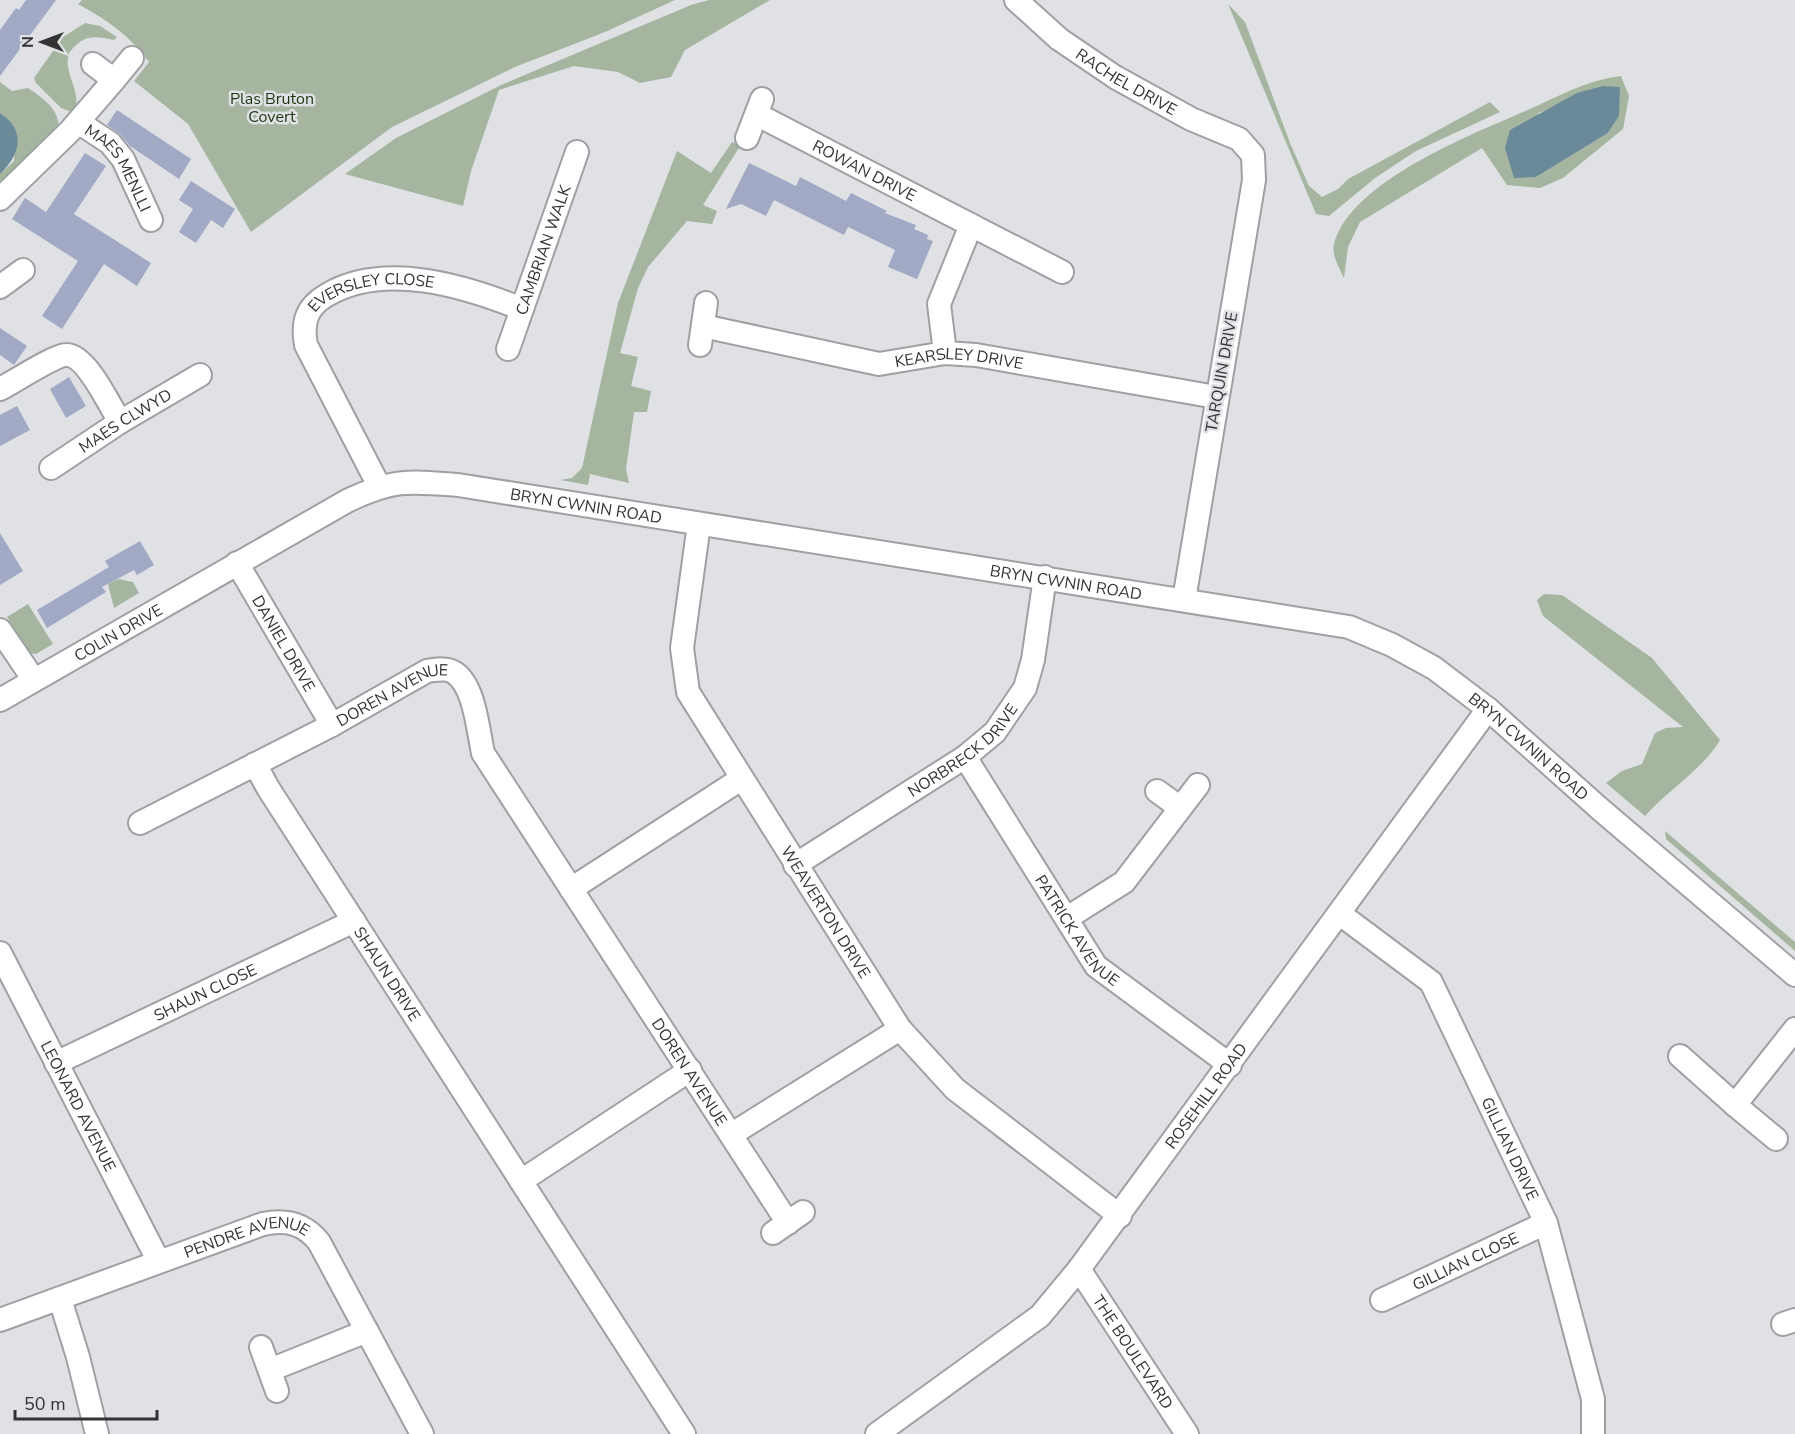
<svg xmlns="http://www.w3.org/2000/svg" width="1795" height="1434" font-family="'Nunito Sans',sans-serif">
	<rect width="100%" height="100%" fill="#e0e1e5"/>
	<!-- green -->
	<g fill="#a5b59f" fill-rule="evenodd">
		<path d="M82,0H675L605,32L515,67L392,127L251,232L188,124L134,81L149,62C129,35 107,20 78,4Z"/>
		<polygon points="709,0 770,0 685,50 671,77 640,83 618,72 574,66 499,90 471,171 463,206 345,174 396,138 501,85 691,5"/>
		<polygon points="1228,4 1245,22 1290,143 1309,186 1322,197 1338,189 1348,179 1490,102 1500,112 1416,151 1375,178 1329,216 1316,214"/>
		<path d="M85,23L100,26L117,37L114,40C93,35 82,35 69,53C63,73 80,88 76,109L69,111L61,108L36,83L34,78L63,37Z"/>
		<path d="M1621,76L1629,96L1623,129L1563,178L1540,188L1507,185L1482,148L1360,222L1348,247L1344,278C1340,269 1331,255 1334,244C1351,181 1473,134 1528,110C1559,96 1587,80 1621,76ZM1619,87V116L1608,133L1536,177L1538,113Z"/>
		<path d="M0,82L12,91L28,88C43,98 58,108 59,127L0,185V174L14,161C15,141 18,125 0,113Z"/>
		<polygon points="732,142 740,146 703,205 717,211 712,224 687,221 648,267 638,288 620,353 638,357 631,386 651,391 647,412 634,412 626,469 629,483 590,474 588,485 560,480 572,478 582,468 618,303 677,151 711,173"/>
		<polygon points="118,579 133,582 139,593 114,608 108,584"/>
		<path d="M1544,594L1562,595L1652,658L1720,740C1704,768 1667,791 1645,816L1606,783L1622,771L1642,764L1655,733L1666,728L1683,727L1543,616L1537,600Z"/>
		<polygon points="28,604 53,644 36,654 30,653 7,617"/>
		<polygon points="1665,831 1795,942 1795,951 1666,839"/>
	</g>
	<!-- water -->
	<g fill="#6b8a99">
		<polygon points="1603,86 1620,87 1619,116 1608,133 1536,177 1514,178 1505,148 1510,130 1577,93"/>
		<path d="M0,113C27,131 20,155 0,174Z"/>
	</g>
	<!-- building -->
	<g fill="#a1a9c5">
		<polygon points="26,0 56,0 0,76 0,30 16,8 19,10"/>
		<polygon points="117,110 191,159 179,179 130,146 120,134 107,125"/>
		<polygon points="85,153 106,166 74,214 151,263 137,286 104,264 62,329 42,316 78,261 12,219 25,198 46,212"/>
		<polygon points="749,163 796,186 800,177 846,201 851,193 887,211 885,213 916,225 914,229 928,235 927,239 933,241 917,279 888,267 895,250 848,227 844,235 774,200 766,216 741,204 726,209"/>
		<polygon points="191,181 235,209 223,228 211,220 196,243 179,232 193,209 179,200"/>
		<polygon points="0,328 27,346 14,365 0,355"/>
		<polygon points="69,377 86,406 66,418 50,389"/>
		<polygon points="17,406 30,430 0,446 0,415"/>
		<polygon points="0,533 23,571 0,585"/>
		<polygon points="140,541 154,565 137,575 134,570 102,587 106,592 47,628 37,610 109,567 105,561"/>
	</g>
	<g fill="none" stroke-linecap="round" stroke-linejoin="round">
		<defs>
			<g id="minor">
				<path id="s1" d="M1016,0L1059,39L1115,77L1191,119L1239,139L1253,155L1254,180L1184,600"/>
				<polyline points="114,80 132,58"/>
				<path id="s2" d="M758,115L1062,272"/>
				<path id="s3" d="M78,122L110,143L123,159L151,220"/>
				<polyline points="747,138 762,99"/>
				<polyline points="0,199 70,131 114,80 93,64"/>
				<polyline points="0,287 23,270"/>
				<path id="s4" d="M703,326L879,364L945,353L976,355L1216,397"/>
				<polyline points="700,345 706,303"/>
				<path id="s5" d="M508,349L577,152"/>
				<polyline points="945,353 939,304 971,225"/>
				<path d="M0,389C12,383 55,355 66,355C86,354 110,406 120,422"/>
				<path id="s6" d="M51,468L120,422L200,375"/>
				<path id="s7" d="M379,486L306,345C302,323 306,307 327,295C384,261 465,286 522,309"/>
				<path id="s8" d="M699,524L682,648L688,692L900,1029L955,1089L1120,1216"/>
				<path id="s9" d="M237,563L332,725"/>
				<polyline points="0,630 34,680"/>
				<path id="s10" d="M0,700L347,501C393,479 408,481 458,485L1349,627L1392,645L1434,668L1488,709L1600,809L1795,975"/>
				<path id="s11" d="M965,757L1096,966L1230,1065"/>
				<path id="s12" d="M255,764L268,788L684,1434"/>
				<polyline points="1157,791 1179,807"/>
				<path id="s13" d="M140,823L332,725L427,671C435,670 447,667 455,673C475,687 478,731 483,753L788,1223"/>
				<path id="s14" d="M795,865L965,757L995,732L1025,688L1033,660L1045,577"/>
				<polyline points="571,889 741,779"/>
				<path id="s15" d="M1340,914L1431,982L1546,1223L1593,1399V1434"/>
				<polyline points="1067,918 1124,882 1198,785"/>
				<path id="s16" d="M0,953L158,1260"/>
				<polyline points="1680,1056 1735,1105 1795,1029"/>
				<path id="s17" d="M56,1063L354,921"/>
				<polyline points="1735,1105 1776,1139"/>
				<polyline points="732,1134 900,1029"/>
				<polyline points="521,1181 690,1070"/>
				<polyline points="773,1233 803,1212"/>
				<path id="s18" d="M1079,1269L1187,1434"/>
				<polyline points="60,1299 78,1357 97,1434"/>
				<path id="s19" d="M1382,1300L1546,1223"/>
				<path id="s20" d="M0,1320L263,1224C286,1219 304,1223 319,1242L422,1434"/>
				<polyline points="1783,1324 1795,1320"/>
				<polyline points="261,1347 277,1391"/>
				<polyline points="270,1370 367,1331"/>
				<path id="s21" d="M877,1434L1040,1316L1079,1269L1488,709"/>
			</g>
		</defs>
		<!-- minor casing -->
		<use href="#minor" stroke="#9fa0a3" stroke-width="26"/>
		<!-- minor -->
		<use href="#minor" stroke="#fff" stroke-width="22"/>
	</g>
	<g text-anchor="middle" stroke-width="5" stroke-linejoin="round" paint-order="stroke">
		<!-- street labels -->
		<g font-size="16" fill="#323334" stroke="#e0e1e5">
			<text dy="6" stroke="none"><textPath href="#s1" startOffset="138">RACHEL DRIVE</textPath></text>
			<text dy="6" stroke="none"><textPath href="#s2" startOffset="120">ROWAN DRIVE</textPath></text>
			<text dy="6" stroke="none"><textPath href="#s3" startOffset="63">MAES MENLLI</textPath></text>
			<text dy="6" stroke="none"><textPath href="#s5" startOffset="105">CAMBRIAN WALK</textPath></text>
			<text dy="6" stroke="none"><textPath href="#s7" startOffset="262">EVERSLEY CLOSE</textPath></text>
			<text dy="6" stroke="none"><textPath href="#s4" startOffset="261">KEARSLEY DRIVE</textPath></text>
			<text transform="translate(1221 372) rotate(-80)" y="6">TARQUIN DRIVE</text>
			<text dy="6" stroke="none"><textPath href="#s6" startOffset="88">MAES CLWYD</textPath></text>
			<text dy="6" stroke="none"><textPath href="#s10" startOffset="644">BRYN CWNIN ROAD</textPath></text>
			<text dy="6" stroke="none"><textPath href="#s10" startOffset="1130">BRYN CWNIN ROAD</textPath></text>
			<text dy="6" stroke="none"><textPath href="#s10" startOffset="136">COLIN DRIVE</textPath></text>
			<text dy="6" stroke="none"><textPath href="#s9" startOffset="93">DANIEL DRIVE</textPath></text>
			<text dy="6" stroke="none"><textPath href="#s13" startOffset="284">DOREN AVENUE</textPath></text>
			<text dy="6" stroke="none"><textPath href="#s10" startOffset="1634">BRYN CWNIN ROAD</textPath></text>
			<text dy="6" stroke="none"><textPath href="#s14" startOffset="204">NORBRECK DRIVE</textPath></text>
			<text dy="6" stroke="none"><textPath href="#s8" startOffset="429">WEAVERTON DRIVE</textPath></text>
			<text dy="6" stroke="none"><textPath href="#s11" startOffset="207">PATRICK AVENUE</textPath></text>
			<text dy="6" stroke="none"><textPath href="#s12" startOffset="248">SHAUN DRIVE</textPath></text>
			<text dy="6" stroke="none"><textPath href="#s17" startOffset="165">SHAUN CLOSE</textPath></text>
			<text dy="6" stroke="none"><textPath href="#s13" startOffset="820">DOREN AVENUE</textPath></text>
			<text dy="6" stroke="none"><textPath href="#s21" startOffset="477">ROSEHILL ROAD</textPath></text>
			<text dy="6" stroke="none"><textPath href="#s16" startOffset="172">LEONARD AVENUE</textPath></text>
			<text dy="6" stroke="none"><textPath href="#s15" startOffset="298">GILLIAN DRIVE</textPath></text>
			<text dy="6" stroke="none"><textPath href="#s20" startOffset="262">PENDRE AVENUE</textPath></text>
			<text dy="6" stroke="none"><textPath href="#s19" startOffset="92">GILLIAN CLOSE</textPath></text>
			<text dy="6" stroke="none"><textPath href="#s18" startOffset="99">THE BOULEVARD</textPath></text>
		</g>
		<!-- park labels -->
		<g font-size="16" fill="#1c3710" stroke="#e0e1e5">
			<text x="272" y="104">Plas Bruton<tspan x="272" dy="18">Covert</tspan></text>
		</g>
	</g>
	<!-- north arrow -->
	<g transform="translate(42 42) rotate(270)" stroke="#e0e1e5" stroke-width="4.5" paint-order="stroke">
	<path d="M0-4.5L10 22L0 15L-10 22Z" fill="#323334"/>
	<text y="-9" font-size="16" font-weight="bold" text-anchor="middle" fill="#323334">N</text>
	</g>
	<!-- scale -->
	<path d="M15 1410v9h142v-9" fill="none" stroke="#323334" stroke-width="3"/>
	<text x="24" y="1410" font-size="18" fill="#323334" stroke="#e0e1e5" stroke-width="4.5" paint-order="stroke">50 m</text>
</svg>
